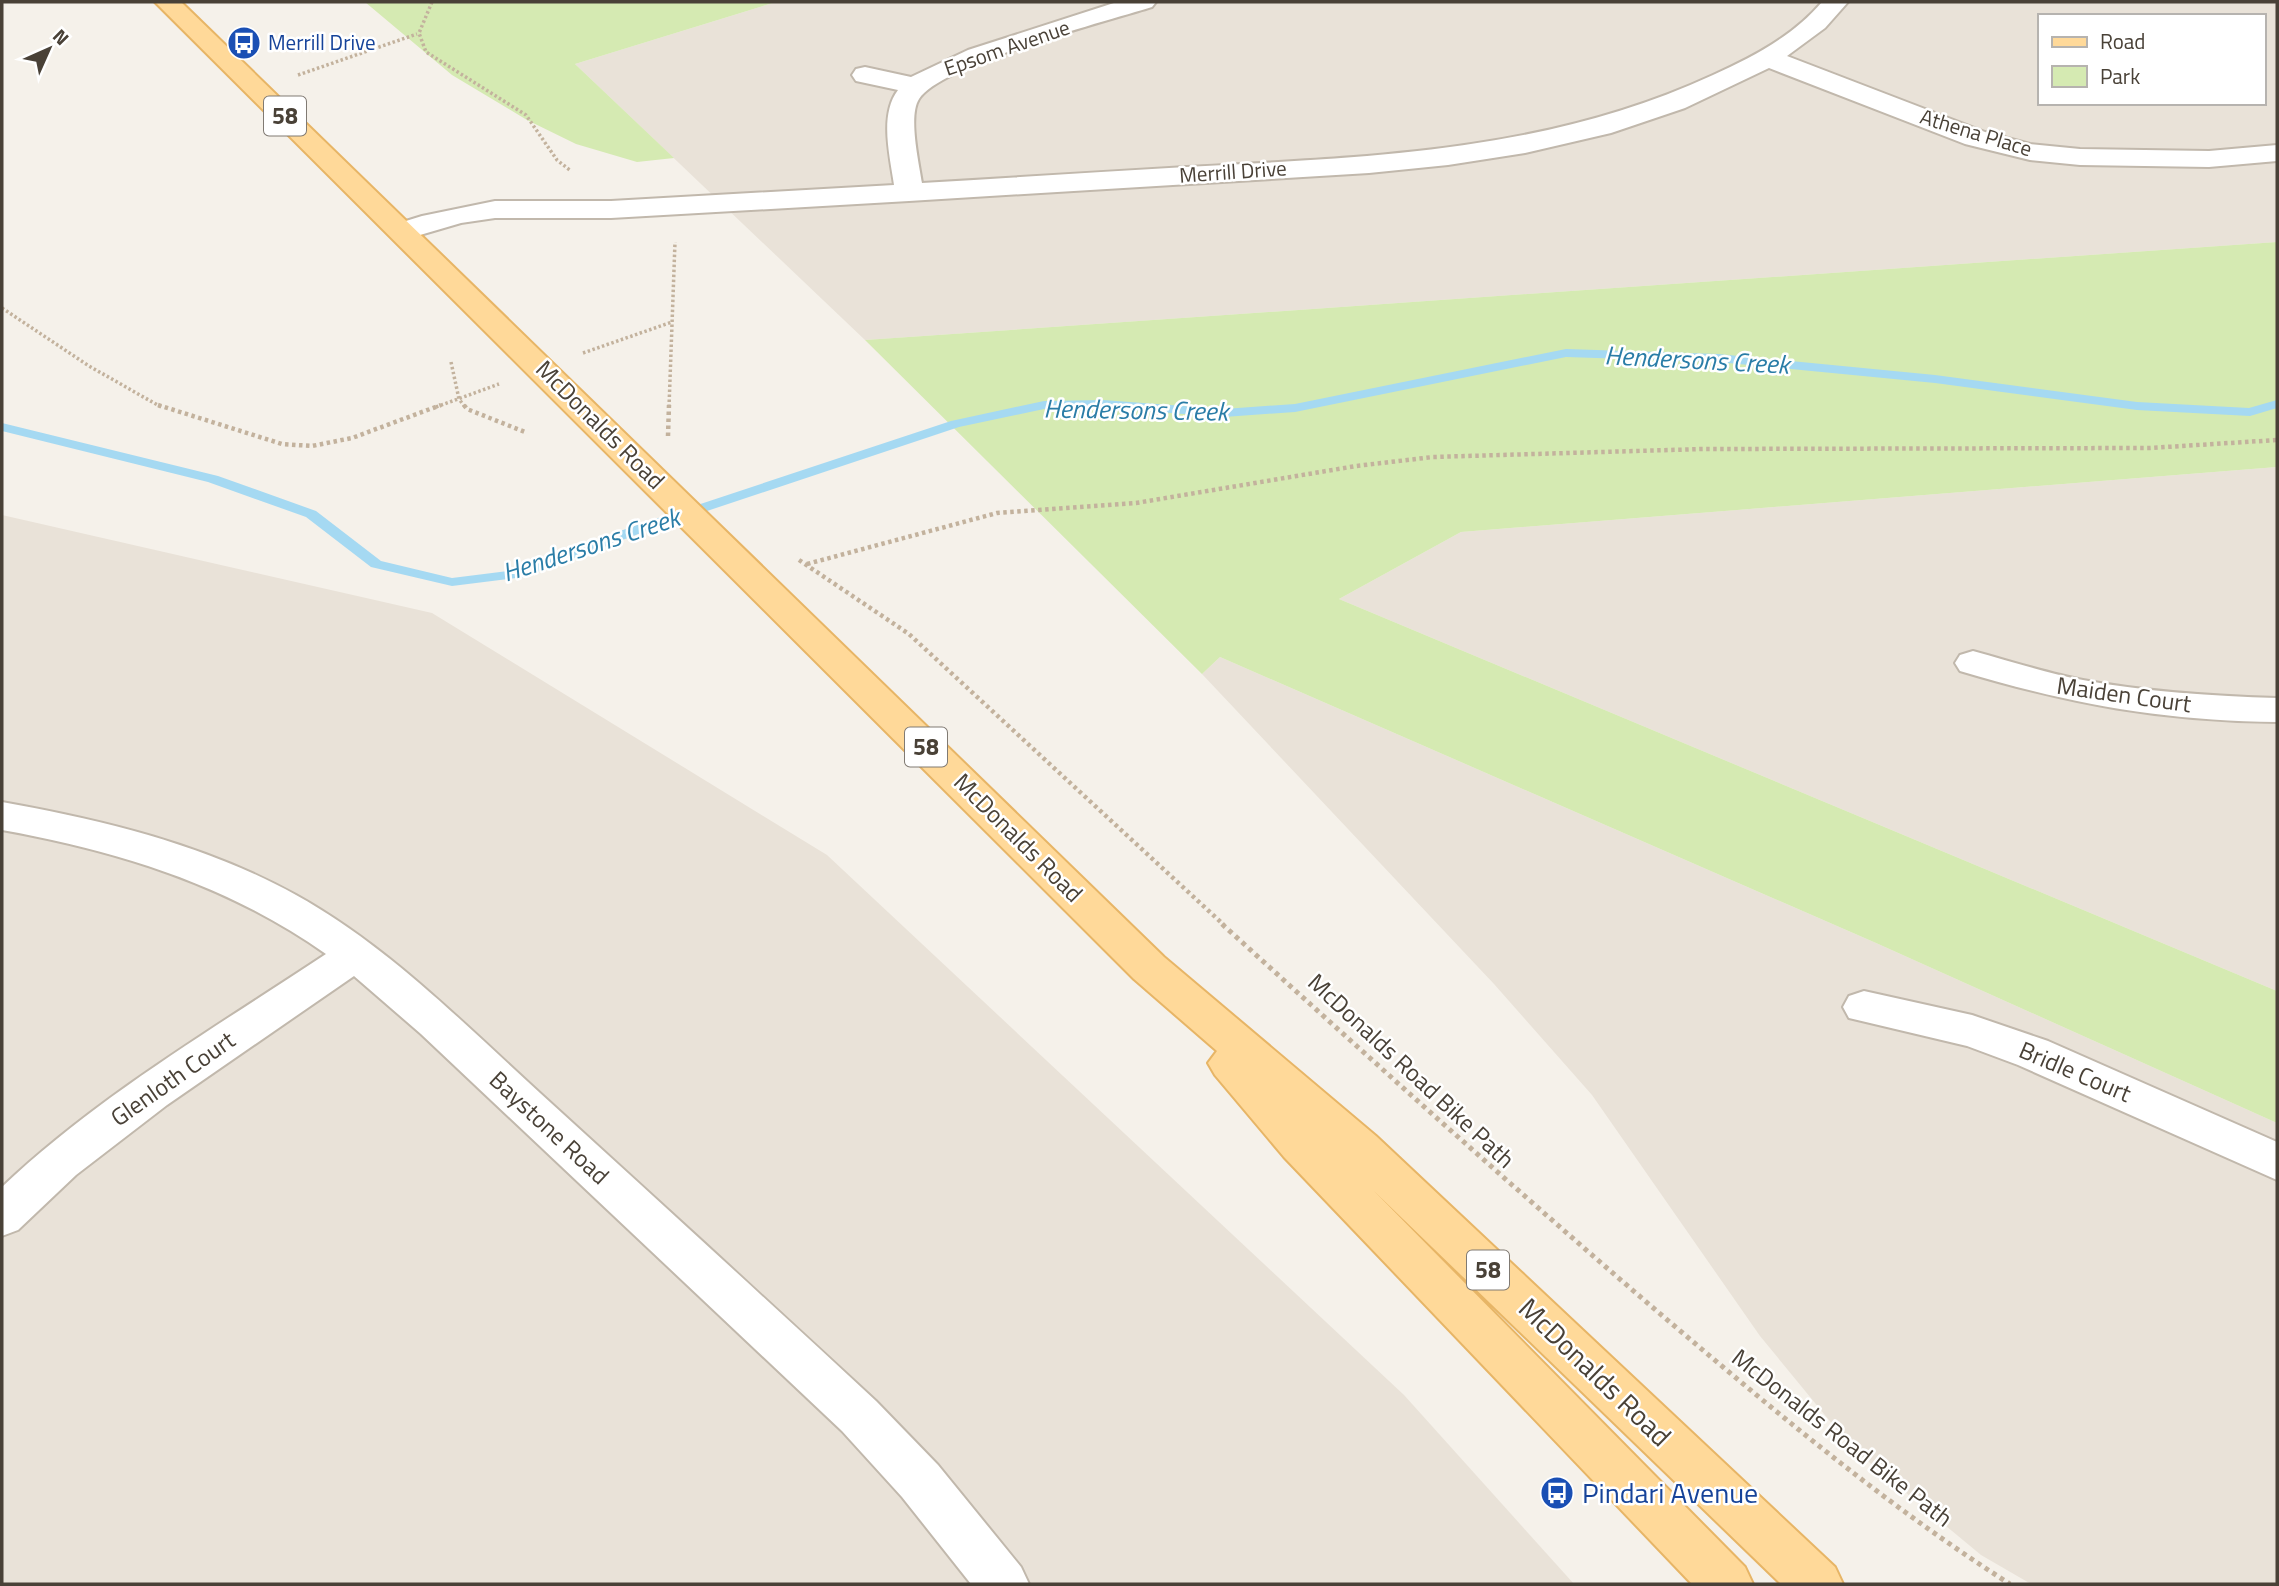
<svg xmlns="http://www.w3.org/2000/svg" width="2279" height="1586" font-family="'Titillium Web',sans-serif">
	<rect width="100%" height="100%" fill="#f5f1ea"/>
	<!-- residential -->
	<g fill="#e9e2d8" fill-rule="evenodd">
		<path d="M776,2H2277V242L865,340L575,64ZM2039,16H2263V103H2039Z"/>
		<polygon points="2277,467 2277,991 1339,599 1461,532"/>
		<polygon points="2,515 432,613 827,855 1404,1395 1574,1584 2,1584"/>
		<polygon points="1220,657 1876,943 2277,1123 2277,1584 2031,1584 1981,1555 1852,1448 1760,1336 1592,1095 1494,984 1202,674"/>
	</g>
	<!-- green -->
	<g fill="#d5eab2">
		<polygon points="365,2 776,2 575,64 674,158 637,162 576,144 527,120 452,75"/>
		<polygon points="2277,242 2277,467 1461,532 1339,599 2277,991 2277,1123 1876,943 1220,657 1202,674 865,340"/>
	</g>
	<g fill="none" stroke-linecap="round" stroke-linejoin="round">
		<!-- stream -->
		<polygon fill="#a5d9f2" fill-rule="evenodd" points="1566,349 1718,354 1935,375 2137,402 2249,408 2277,400 2277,408 2250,416 2137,410 1935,383 1718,362 1566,357 1295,412 1224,417 1103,408 1044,409 959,427 641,533 524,577 452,586 371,567 306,517 208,482 2,431 2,423 218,476 316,511 381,561 452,578 517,570 631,527 951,421 1044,401 1103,400 1224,409 1295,404"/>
		<defs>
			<g id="minor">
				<path d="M1117,2H1156L1152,7C1107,21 942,64 919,99C908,116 919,163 922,183C1010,178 1098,172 1186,167C1368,157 1544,153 1713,75C1753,57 1793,36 1822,2H1848L1825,28L1787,56L1985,132L2030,144L2080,149L2209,151L2277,145V161L2209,167L2080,165L2030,160L1965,144L1769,68L1685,108L1611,133L1525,153L1448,165L1369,173L909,201L611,218H495L461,223L403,240L393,237L389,231L393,225L422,216L495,201H611L894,185C890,156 879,115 898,90L856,81L852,75L856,69L865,67L911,77L968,50Z"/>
				<path d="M1973,651C2010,661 2046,673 2083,680C2147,692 2212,696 2277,698V722C2162,721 2070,704 1960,671L1955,663L1960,655Z"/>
				<path d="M2,802C103,820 206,845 296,895C388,946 462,1022 540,1093C652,1195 765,1298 876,1401L938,1465L1021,1567L1029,1584H971L902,1497L842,1431L421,1034L354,976L167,1105L76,1175L18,1230L2,1236V1187C98,1096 216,1027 326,954C228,885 119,851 2,830Z"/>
				<polygon points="1864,991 1972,1015 2048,1041 2277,1142 2277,1180 2018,1065 1967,1046 1849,1018 1843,1007 1849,996"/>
			</g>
			<polygon id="major" points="155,2 181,2 1164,957 1376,1136 1835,1567 1843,1584 1781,1584 1374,1191 1745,1567 1753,1584 1692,1584 1284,1157 1215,1075 1208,1063 1217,1051 1134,979"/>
		</defs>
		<!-- minor casing -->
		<use href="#minor" stroke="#c1b8ac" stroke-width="4"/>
		<!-- major casing -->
		<use href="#major" stroke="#e7b566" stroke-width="4"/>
		<!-- path-far2 -->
		<g stroke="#c3b29d" stroke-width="3.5" stroke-dasharray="2.5 2.5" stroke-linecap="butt">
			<polyline points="432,2 419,33 426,52 526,115 557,160 571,171"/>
			<polyline points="298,75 417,34"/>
			<polyline points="2,308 89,366 161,407"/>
			<polyline points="583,353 672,322"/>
			<polyline points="451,362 459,399 465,407"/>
			<polyline points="436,407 499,384"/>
			<polyline points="669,407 675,242"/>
		</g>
		<!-- path-far1 -->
		<g stroke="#c3b29d" stroke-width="4.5" stroke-dasharray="3.5 3.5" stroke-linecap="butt">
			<polyline points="158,405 282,444 312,446 352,438 441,405"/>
			<polyline points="464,405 467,409 525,432"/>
			<polyline points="668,436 669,405"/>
			<polyline points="799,560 909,634 1224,925"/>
			<polyline points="807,564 997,513 1136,503 1356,466 1433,457 1703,449 2150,448 2277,440"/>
		</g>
		<!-- path -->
		<path stroke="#c3b29d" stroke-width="5" stroke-dasharray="4.5 4.5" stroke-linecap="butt" d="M1222,924C1366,1055 1510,1185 1658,1312C1771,1408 1884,1504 2010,1584"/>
		<!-- minor -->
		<use href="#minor" fill="#fff" fill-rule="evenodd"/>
		<!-- major -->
		<use href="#major" fill="#ffd999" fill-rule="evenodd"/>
	</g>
	<!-- icons -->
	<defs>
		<symbol id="bus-disc" viewBox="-11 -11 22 22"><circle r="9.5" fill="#1a4fb4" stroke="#fff"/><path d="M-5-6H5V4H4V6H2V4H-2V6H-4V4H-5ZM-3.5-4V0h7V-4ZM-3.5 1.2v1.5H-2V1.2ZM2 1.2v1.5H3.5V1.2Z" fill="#fff"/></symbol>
	</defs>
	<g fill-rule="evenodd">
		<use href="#bus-disc" x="225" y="24" width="38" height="38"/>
		<use href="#bus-disc" x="1538" y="1474" width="38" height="38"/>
	</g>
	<g text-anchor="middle" stroke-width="5" stroke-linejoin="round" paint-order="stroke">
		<!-- far-transit labels -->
		<g font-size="21" fill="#164399" stroke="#fff" text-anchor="start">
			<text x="268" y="50">Merrill Drive</text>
		</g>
		<!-- far-street labels -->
		<g font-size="21" fill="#494137" stroke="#fff">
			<text transform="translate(1007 48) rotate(-19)" y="7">Epsom Avenue</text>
			<text transform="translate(1976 133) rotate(17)" y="7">Athena Place</text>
			<text transform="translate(1233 172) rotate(-4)" y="7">Merrill Drive</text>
		</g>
		<!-- shield labels -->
		<g fill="#fff" stroke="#807a73" stroke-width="2">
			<rect x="264" y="96.5" width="42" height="39" rx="5"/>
			<rect x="905" y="727.5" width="42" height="39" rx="5"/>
			<rect x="1467" y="1250.5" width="42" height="39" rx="5"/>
		</g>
		<g font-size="23" font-weight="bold" fill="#494137">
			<text x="285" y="124">58</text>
			<text x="926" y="755">58</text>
			<text x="1488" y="1278">58</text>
		</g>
		<!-- street labels -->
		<g font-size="24" fill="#494137" stroke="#fff">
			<text transform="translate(600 425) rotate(45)" y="8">McDonalds Road</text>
			<text transform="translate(2124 695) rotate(8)" y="8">Maiden Court</text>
			<text transform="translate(1018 838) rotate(45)" y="8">McDonalds Road</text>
			<text transform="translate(1411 1071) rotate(43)" y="8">McDonalds Road Bike Path</text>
			<text transform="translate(2075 1072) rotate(23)" y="8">Bridle Court</text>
			<text transform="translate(173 1079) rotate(-35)" y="8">Glenloth Court</text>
			<text transform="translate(549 1128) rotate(43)" y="8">Baystone Road</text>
			<text transform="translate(1842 1438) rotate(38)" y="8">McDonalds Road Bike Path</text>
		</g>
		<!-- water labels -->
		<g font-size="26" font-style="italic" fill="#2a7da7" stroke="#fff">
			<text transform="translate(1697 360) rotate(3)" y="9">Hendersons Creek</text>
			<text transform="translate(1136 410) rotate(1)" y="9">Hendersons Creek</text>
			<text transform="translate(591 545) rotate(-18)" y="9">Hendersons Creek</text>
		</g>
		<!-- near-street labels -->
		<g font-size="28" fill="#494137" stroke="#fff">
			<text transform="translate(1595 1372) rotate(44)" y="10">McDonalds Road</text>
		</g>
		<!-- near-transit labels -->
		<g font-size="28" fill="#164399" stroke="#fff" text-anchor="start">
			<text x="1582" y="1503">Pindari Avenue</text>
		</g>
	</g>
	<!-- border -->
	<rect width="2279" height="1586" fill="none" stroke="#494137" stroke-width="7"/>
	<!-- legend -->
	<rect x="2038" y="14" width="228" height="91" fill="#ffffff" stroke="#b6b3af" stroke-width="2"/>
	<rect x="2052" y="37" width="35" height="10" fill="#ffd999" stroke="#b6b3af" stroke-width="2"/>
	<text x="2100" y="49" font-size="21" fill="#494137">Road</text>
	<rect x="2052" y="66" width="35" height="21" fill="#d5eab2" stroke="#b6b3af" stroke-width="2"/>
	<text x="2100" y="84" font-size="21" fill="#494137">Park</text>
	<!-- north arrow -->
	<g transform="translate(49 49) rotate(45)" stroke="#ffffff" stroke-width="5" paint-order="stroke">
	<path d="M0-5L12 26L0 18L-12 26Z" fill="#494137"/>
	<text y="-10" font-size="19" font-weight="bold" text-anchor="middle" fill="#494137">N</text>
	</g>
</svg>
